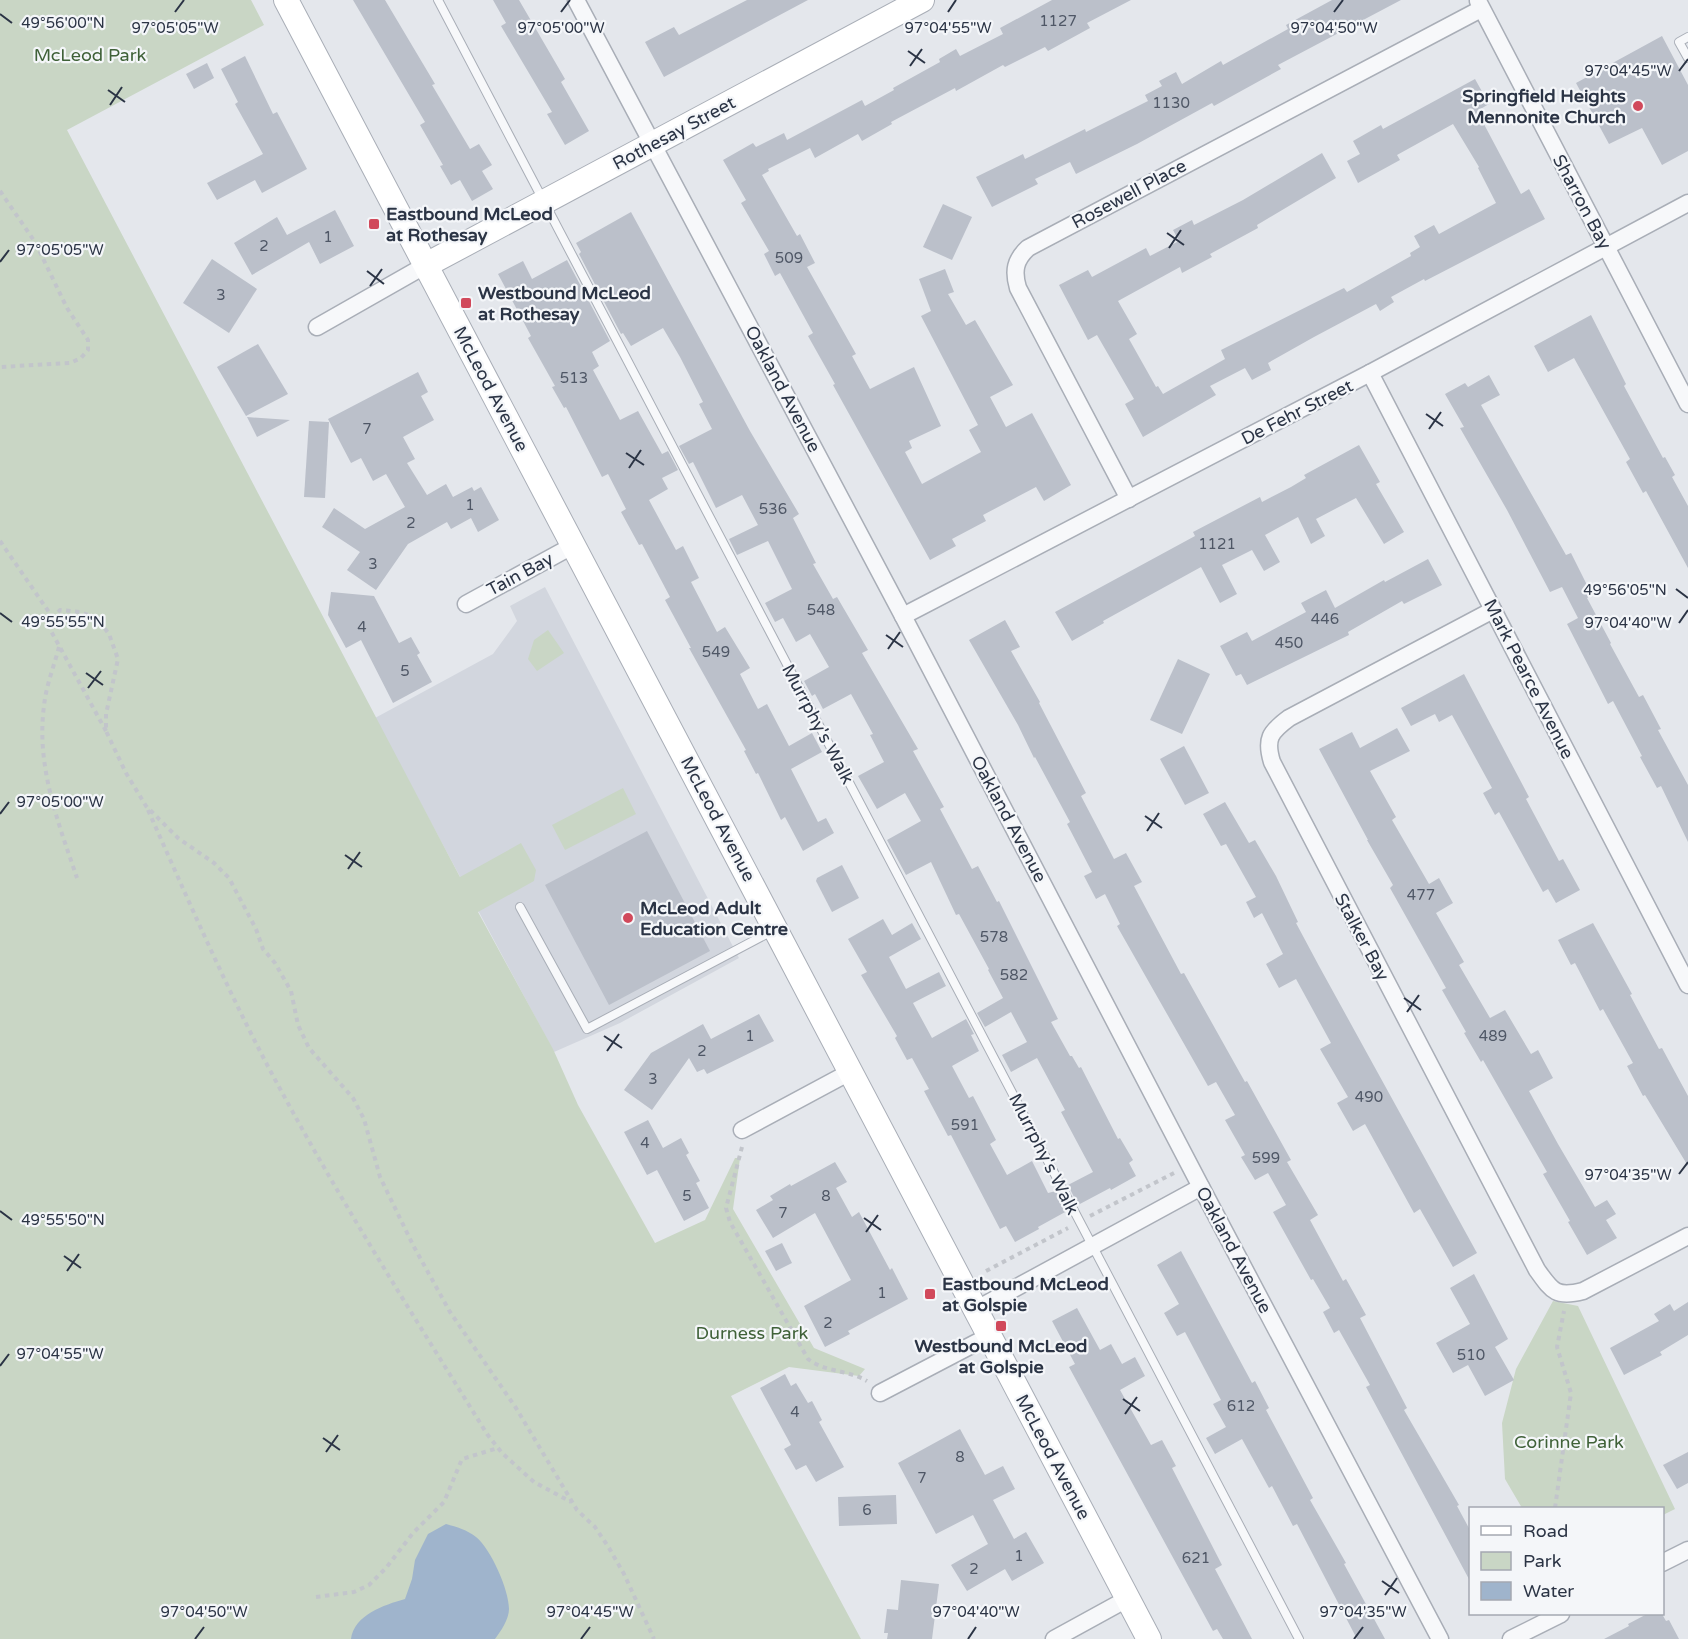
<svg xmlns="http://www.w3.org/2000/svg" width="1688" height="1639" font-family="'Varela Round',sans-serif">
	<rect width="100%" height="100%" fill="#e4e7ec"/>
	<!-- built -->
	<polygon fill="#d2d6de" points="545,587 739,958 620,1023 554,1052 375,718 493,654 517,621 510,606"/>
	<!-- green -->
	<g fill="#c9d6c5">
		<polygon points="0,0 251,0 264,25 67,130 460,877 521,843 536,870 534,881 478,912 553,1049 578,1105 655,1243 705,1220 735,1158 740,1158 733,1209 814,1348 865,1369 859,1376 789,1367 731,1396 861,1639 0,1639"/>
		<polygon points="548,630 564,653 537,671 528,659 534,640"/>
		<polygon points="623,788 636,814 565,850 552,825"/>
		<polygon points="1553,1301 1578,1306 1675,1509 1663,1515 1662,1508 1522,1508 1505,1479 1502,1423 1516,1369"/>
	</g>
	<!-- water -->
	<path fill="#9fb4cc" d="M446,1524C457,1527 467,1530 476,1537C491,1549 509,1590 509,1609C509,1619 501,1631 495,1639H351C354,1615 384,1605 405,1599L412,1579L415,1560L428,1534Z"/>
	<!-- building -->
	<g fill="#bbc0ca">
		<polygon points="353,0 385,0 435,84 432,85 470,149 479,144 492,165 482,171 493,189 472,201 460,180 451,185 440,166 443,165 420,125 425,122"/>
		<polygon points="493,0 519,0 565,79 561,82 589,131 565,145 547,114 552,112 501,26 506,23"/>
		<polygon points="747,0 808,0 664,77 645,42 674,27 679,35"/>
		<polygon points="1052,0 1131,0 1087,23 1090,28 1048,51 1045,47 1005,67 1003,65 956,91 955,88 891,122 892,124 862,141 858,134 815,158 810,148 768,169 769,171 762,175 797,236 800,234 815,263 807,267 856,354 852,356 870,389 914,367 941,426 909,441 912,448 905,452 922,484 981,452 969,430 978,425 921,316 931,311 919,279 945,269 954,292 948,294 966,325 975,320 1013,385 990,397 1006,427 1032,413 1071,485 1044,501 1036,487 983,515 986,521 952,539 956,546 930,560 833,385 835,384 808,336 813,333 780,273 775,276 764,254 769,251 741,203 746,200 723,160 753,143 756,147 784,133 787,140 862,100 865,106 894,90 893,88 940,62 939,59 956,49 960,56 1003,34 1000,28"/>
		<polygon points="1332,0 1401,0 1278,65 1281,69 1214,106 1212,103 1137,144 1076,174 1070,162 1035,179 1038,184 992,207 976,177 1023,154 1025,159 1085,129 1086,132 1148,101 1145,95 1162,86 1159,81 1176,72 1182,84 1221,61 1223,65 1288,29 1286,25"/>
		<polygon points="1662,36 1688,85 1688,151 1662,165 1642,128 1609,144 1576,83"/>
		<polygon points="245,56 273,114 277,112 307,169 262,193 255,180 217,200 207,183 263,154 235,104 238,102 221,69"/>
		<polygon points="207,63 214,78 194,89 186,74"/>
		<polygon points="1475,79 1489,104 1477,111 1521,194 1529,189 1545,219 1425,281 1424,279 1391,297 1394,302 1380,311 1376,304 1314,337 1268,363 1271,370 1252,380 1245,368 1210,386 1216,395 1143,437 1125,404 1134,399 1097,335 1088,340 1059,285 1088,270 1092,277 1146,248 1150,256 1179,241 1173,230 1192,220 1194,225 1243,200 1322,153 1336,178 1257,225 1258,228 1210,254 1212,257 1182,273 1180,267 1118,301 1137,334 1129,339 1156,387 1158,386 1163,394 1225,359 1221,350 1344,288 1347,292 1411,256 1410,253 1420,247 1414,236 1434,225 1439,234 1496,203 1478,168 1479,167 1453,124 1397,155 1400,160 1358,183 1347,161 1360,154 1353,141 1381,125 1383,129"/>
		<polygon points="943,204 972,217 952,260 923,247"/>
		<polygon points="335,210 354,246 320,264 309,242 252,275 234,243 277,217 287,235"/>
		<polygon points="631,212 750,431 799,514 793,518 816,563 813,564 833,599 837,597 868,650 862,653 918,749 913,751 944,807 940,809 972,869 978,866 997,902 999,901 1058,1019 1051,1022 1070,1056 1072,1056 1079,1068 1081,1067 1118,1139 1120,1138 1133,1160 1129,1163 1136,1176 1111,1190 1110,1188 1078,1205 1068,1185 1093,1172 1061,1112 1065,1110 1037,1058 1011,1072 1002,1055 1027,1042 1011,1012 985,1027 977,1013 1003,998 988,970 989,969 959,914 956,915 931,862 906,875 887,840 921,821 905,793 877,809 858,776 884,762 870,735 873,734 851,694 823,709 815,694 812,696 804,681 829,667 810,634 796,642 783,618 775,622 765,603 792,589 768,541 737,555 729,539 758,525 742,495 716,508 693,462 689,464 679,446 712,429 699,404 703,402 680,357 663,328 631,346 623,333 621,334 579,254 581,252 576,243"/>
		<polygon points="212,259 257,289 229,333 183,303"/>
		<polygon points="567,260 610,341 592,352 599,366 593,370 620,420 638,411 662,454 668,451 678,470 662,478 668,489 649,500 676,550 683,546 699,578 691,582 717,632 725,627 750,668 740,674 758,709 767,704 789,746 812,733 822,752 791,769 818,822 826,818 834,833 803,851 785,817 781,820 758,773 756,774 744,751 746,750 689,648 691,648 665,600 670,597 642,544 639,545 621,512 626,509 608,474 602,477 566,407 564,408 552,387 555,386 528,338 531,336 498,274 523,261 532,279"/>
		<polygon points="1591,315 1626,384 1624,386 1663,458 1665,457 1675,475 1672,477 1688,506 1688,568 1646,491 1643,493 1626,462 1630,459 1574,358 1548,372 1534,346"/>
		<polygon points="258,344 288,394 246,416 217,367"/>
		<polygon points="418,372 428,392 421,396 434,420 403,437 415,459 407,463 427,495 446,484 453,497 472,487 474,491 481,487 499,520 478,532 471,518 451,529 447,522 408,544 376,590 347,570 360,552 322,527 334,508 365,529 405,507 386,474 373,481 361,458 351,463 328,419"/>
		<polygon points="1489,375 1500,395 1481,405 1566,555 1571,553 1592,595 1587,598 1611,643 1610,644 1639,697 1643,695 1661,729 1658,730 1688,785 1688,842 1661,786 1657,788 1640,757 1642,756 1613,701 1608,704 1567,624 1578,618 1562,587 1550,592 1507,510 1460,428 1464,427 1445,394 1465,383 1468,387"/>
		<polygon points="247,417 290,420 257,437"/>
		<polygon points="309,421 329,422 325,498 304,497"/>
		<polygon points="1359,445 1380,482 1376,484 1404,532 1384,544 1356,498 1316,519 1325,536 1311,544 1298,517 1265,535 1280,562 1264,571 1252,550 1222,565 1237,594 1220,603 1201,567 1103,621 1104,623 1072,641 1055,612 1195,536 1193,532 1260,497 1262,502 1291,487 1306,478 1304,475"/>
		<polygon points="1428,559 1442,585 1404,604 1402,601 1348,632 1349,635 1247,685 1241,674 1236,676 1220,646 1247,632 1252,641 1306,612 1301,603 1326,590 1335,608 1384,580 1385,582"/>
		<polygon points="331,592 374,596 399,643 411,637 420,653 417,655 432,682 393,703 361,640 346,648 328,615"/>
		<polygon points="1005,620 1020,647 1011,651 1040,702 1039,703 1086,793 1081,796 1114,859 1126,853 1142,882 1134,886 1181,974 1184,973 1245,1082 1247,1081 1291,1160 1287,1162 1318,1215 1310,1220 1343,1281 1346,1279 1366,1315 1360,1318 1407,1408 1404,1410 1459,1505 1457,1506 1470,1530 1470,1581 1366,1387 1370,1385 1339,1330 1334,1333 1323,1312 1330,1308 1313,1279 1311,1280 1273,1212 1286,1205 1268,1173 1255,1180 1241,1157 1245,1155 1225,1120 1235,1115 1216,1082 1208,1086 1117,926 1120,924 1105,894 1096,899 1084,876 1092,872 1067,824 1070,822 1035,757 1034,758 1018,725 969,640"/>
		<polygon points="1178,659 1210,674 1182,734 1150,720"/>
		<polygon points="1464,674 1529,797 1526,799 1559,861 1563,859 1580,890 1556,903 1548,889 1543,892 1499,812 1495,815 1483,793 1492,788 1452,715 1439,722 1435,714 1411,726 1401,708"/>
		<polygon points="1397,728 1410,751 1370,771 1396,817 1392,820 1429,884 1439,878 1453,903 1436,913 1464,962 1459,965 1490,1018 1505,1010 1531,1054 1538,1050 1553,1078 1529,1091 1558,1144 1595,1207 1607,1200 1616,1214 1606,1220 1617,1238 1587,1255 1568,1222 1570,1221 1543,1174 1547,1172 1483,1060 1481,1062 1464,1033 1466,1032 1442,990 1446,988 1390,888 1393,885 1367,840 1368,840 1319,749 1352,732 1360,748"/>
		<polygon points="1184,746 1209,793 1185,805 1160,759"/>
		<polygon points="1225,802 1249,843 1255,840 1276,876 1298,922 1296,923 1319,966 1477,1253 1453,1267 1420,1209 1414,1213 1365,1124 1353,1131 1337,1103 1348,1097 1320,1049 1331,1043 1296,979 1279,988 1266,964 1283,954 1262,913 1254,918 1246,902 1256,897 1226,844 1221,846 1203,814"/>
		<polygon points="647,831 710,951 609,1005 545,885"/>
		<polygon points="842,865 859,898 832,912 816,881 817,878"/>
		<polygon points="883,919 892,935 912,923 921,939 889,957 906,989 939,972 946,986 913,1003 932,1038 966,1019 974,1034 971,1035 979,1051 952,1066 969,1098 973,1096 996,1140 990,1144 1007,1175 1032,1161 1048,1193 1056,1191 1067,1211 1038,1227 1039,1229 1015,1242 1006,1226 1000,1229 951,1135 948,1136 924,1091 929,1089 912,1058 907,1060 895,1038 897,1036 861,975 867,972 848,939"/>
		<polygon points="1593,923 1632,994 1630,995 1659,1049 1662,1048 1688,1096 1688,1166 1645,1095 1643,1096 1627,1066 1633,1063 1603,1009 1600,1011 1575,963 1571,965 1558,940"/>
		<polygon points="759,1014 774,1041 707,1074 704,1069 697,1072 689,1058 652,1110 624,1090 651,1053 703,1024 711,1039"/>
		<polygon points="648,1120 663,1148 681,1138 689,1153 686,1155 700,1181 696,1183 709,1208 684,1221 657,1170 647,1175 624,1132"/>
		<polygon points="835,1162 847,1182 836,1188 852,1217 859,1212 890,1270 892,1268 908,1299 848,1331 850,1334 825,1347 804,1306 851,1280 815,1213 773,1238 756,1210 773,1200 770,1196 790,1184 791,1186"/>
		<polygon points="782,1243 792,1263 776,1271 765,1251"/>
		<polygon points="1181,1251 1252,1383 1255,1381 1269,1408 1266,1410 1313,1498 1310,1500 1346,1563 1344,1564 1385,1639 1357,1639 1297,1524 1293,1526 1272,1486 1269,1488 1242,1439 1215,1454 1206,1438 1226,1427 1213,1404 1221,1400 1185,1332 1177,1336 1164,1313 1179,1304 1157,1265"/>
		<polygon points="1474,1274 1508,1339 1495,1347 1514,1380 1485,1396 1468,1365 1453,1373 1436,1343 1470,1324 1450,1288"/>
		<polygon points="1688,1302 1688,1335 1660,1352 1662,1355 1624,1375 1610,1348 1659,1321 1654,1314 1670,1304 1674,1311"/>
		<polygon points="1077,1308 1100,1350 1111,1344 1122,1364 1135,1357 1145,1376 1120,1390 1151,1445 1162,1440 1176,1466 1172,1468 1222,1565 1215,1569 1252,1639 1223,1639 1217,1629 1213,1631 1069,1367 1075,1364 1052,1321"/>
		<polygon points="785,1374 791,1386 796,1383 808,1403 812,1401 822,1420 819,1422 844,1467 816,1482 806,1465 796,1470 784,1449 791,1445 760,1388"/>
		<polygon points="960,1429 985,1475 1003,1466 1015,1489 993,1500 1014,1539 1026,1532 1044,1563 1012,1581 1005,1569 967,1591 951,1565 988,1544 973,1515 936,1534 898,1463"/>
		<polygon points="1688,1452 1688,1483 1677,1489 1663,1465"/>
		<polygon points="896,1495 897,1524 839,1526 838,1497"/>
		<polygon points="901,1580 939,1584 932,1639 887,1639 888,1633 884,1633 887,1609 898,1610"/>
		<polygon points="1647,1614 1662,1614 1666,1621 1669,1620 1679,1639 1604,1639 1629,1626 1628,1624"/>
	</g>
	<g fill="none" stroke-linecap="round" stroke-linejoin="round">
		<defs>
			<g id="lane">
				<polyline points="438,0 1299,1639"/>
				<polyline points="1688,37 1679,42 1688,58"/>
				<polyline points="520,907 587,1029 774,930"/>
			</g>
			<g id="street">
				<polyline points="576,0 903,616 1201,1187 1440,1639"/>
				<polyline points="1478,1 1688,404"/>
				<polyline points="317,327 426,265"/>
				<polyline points="1370,373 1688,985"/>
				<path d="M1129,499L1018,288C1013,271 1015,260 1028,248L1481,9"/>
				<polyline points="466,604 574,545"/>
				<path d="M1493,610L1289,718C1270,732 1265,739 1272,762L1537,1270C1552,1291 1556,1298 1583,1291L1688,1236"/>
				<polyline points="903,616 1370,373 1688,203"/>
				<polyline points="742,1130 850,1072"/>
				<polyline points="975,1310 1201,1187"/>
				<polyline points="880,1393 989,1336"/>
				<polyline points="1662,1563 1688,1550"/>
				<polyline points="1054,1639 1127,1599"/>
				<polyline points="1511,1639 1561,1614"/>
			</g>
			<g id="secondary">
				<polyline points="286,0 1149,1639"/>
				<polyline points="426,265 922,0"/>
			</g>
		</defs>
		<!-- lane casing -->
		<use href="#lane" stroke="#a9aeb7" stroke-width="10"/>
		<!-- street casing -->
		<use href="#street" stroke="#a9aeb7" stroke-width="19"/>
		<!-- secondary casing -->
		<use href="#secondary" stroke="#a9aeb7" stroke-width="26"/>
		<!-- path -->
		<g stroke="#c2c5cb" stroke-width="4" stroke-dasharray="4.5 4.5" stroke-linecap="butt">
			<polyline points="0,191 35,242 67,308 88,340 88,350 81,358 70,363 0,367"/>
			<polyline points="0,541 53,618"/>
			<path d="M59,647C54,666 46,686 44,706C36,766 58,822 77,878"/>
			<polyline points="106,731 51,631 53,618 60,610 80,612 97,618 109,634 118,659 106,714 106,731 126,773 146,806 178,838 214,863 229,878 256,929 263,949 275,963 291,991 298,1025 309,1048 353,1098 364,1119 380,1177 413,1245 450,1312 516,1408 577,1510 595,1527 609,1548 624,1574 654,1639"/>
			<path d="M148,810C191,906 233,1004 284,1096C347,1212 418,1323 487,1434L502,1453L534,1482L571,1502"/>
			<path d="M742,1147L726,1208L730,1222L808,1359C824,1372 849,1370 867,1381"/>
			<polyline points="1090,1216 1174,1173"/>
			<polyline points="986,1271 1068,1228"/>
			<polyline points="1555,1508 1571,1393 1557,1347 1564,1311"/>
			<polyline points="316,1597 354,1592 369,1585 386,1568 413,1533 444,1502 462,1459 498,1448"/>
		</g>
		<!-- lane -->
		<use href="#lane" stroke="#f7f8fa" stroke-width="8"/>
		<!-- street -->
		<use href="#street" stroke="#f7f8fa" stroke-width="16"/>
		<!-- secondary -->
		<use href="#secondary" stroke="#fff" stroke-width="24"/>
	</g>
	<!-- ticks -->
	<path fill="none" stroke="#2b3445" stroke-width="2" d="M175,12L184,0M561,12L570,0M948,12L956,0M1334,12L1343,0M0,14L12,23M908,51L925,63M910,66L922,49M1679,71L1688,59M108,90L125,102M110,105L122,87M1167,233L1184,245M1169,248L1181,230M0,262L9,250M367,271L384,284M370,286L382,269M1426,414L1443,426M1429,429L1441,412M626,453L644,465M629,468L641,450M1676,589L1688,598M0,613L12,622M1679,623L1688,610M886,635L903,647M888,649L900,632M86,673L103,685M88,688L101,671M0,814L9,802M1145,816L1162,828M1147,831L1159,813M345,855L362,867M348,869L360,852M1404,998L1421,1010M1407,1012L1419,995M604,1036L622,1048M607,1051L619,1034M1679,1174L1688,1162M0,1211L12,1220M864,1218L881,1230M866,1232L878,1215M64,1256L81,1268M67,1271L79,1254M0,1366L9,1354M1123,1399L1140,1411M1125,1414L1137,1397M323,1438L340,1450M326,1452L338,1435M1382,1581L1399,1593M1385,1595L1397,1578M195,1639L204,1627M581,1639L590,1627M968,1639L976,1627M1354,1639L1363,1627"/>
	<!-- markers -->
	<g fill="#d1495b" stroke="#f4f6f9" stroke-width="2">
		<circle cx="1638" cy="106" r="6"/>
		<rect x="368" y="218" width="12" height="12" rx="3"/>
		<rect x="460" y="297" width="12" height="12" rx="3"/>
		<circle cx="628" cy="918" r="6"/>
		<rect x="924" y="1288" width="12" height="12" rx="3"/>
		<rect x="995" y="1320" width="12" height="12" rx="3"/>
	</g>
	<g text-anchor="middle" stroke-width="4.5" stroke-linejoin="round" paint-order="stroke">
		<!-- number labels -->
		<g font-size="15" fill="#4f5766">
			<text x="1058" y="26">1127</text>
			<text x="1171" y="108">1130</text>
			<text x="328" y="242">1</text>
			<text x="264" y="251">2</text>
			<text x="789" y="263">509</text>
			<text x="221" y="300">3</text>
			<text x="574" y="383">513</text>
			<text x="367" y="434">7</text>
			<text x="470" y="510">1</text>
			<text x="773" y="514">536</text>
			<text x="411" y="528">2</text>
			<text x="1217" y="549">1121</text>
			<text x="373" y="569">3</text>
			<text x="821" y="615">548</text>
			<text x="1325" y="624">446</text>
			<text x="362" y="632">4</text>
			<text x="1289" y="648">450</text>
			<text x="716" y="657">549</text>
			<text x="405" y="676">5</text>
			<text x="1421" y="900">477</text>
			<text x="994" y="942">578</text>
			<text x="1014" y="980">582</text>
			<text x="750" y="1041">1</text>
			<text x="1493" y="1041">489</text>
			<text x="702" y="1056">2</text>
			<text x="653" y="1084">3</text>
			<text x="1369" y="1102">490</text>
			<text x="965" y="1130">591</text>
			<text x="645" y="1148">4</text>
			<text x="1266" y="1163">599</text>
			<text x="687" y="1201">5</text>
			<text x="826" y="1201">8</text>
			<text x="783" y="1218">7</text>
			<text x="882" y="1298">1</text>
			<text x="828" y="1328">2</text>
			<text x="1471" y="1360">510</text>
			<text x="1241" y="1411">612</text>
			<text x="795" y="1417">4</text>
			<text x="960" y="1462">8</text>
			<text x="922" y="1483">7</text>
			<text x="867" y="1515">6</text>
			<text x="1019" y="1561">1</text>
			<text x="1196" y="1563">621</text>
			<text x="974" y="1574">2</text>
		</g>
		<!-- park labels -->
		<g font-size="18" fill="#3f6138" stroke="#f4f6f9">
			<text x="90" y="61">McLeod Park</text>
			<text x="752" y="1339">Durness Park</text>
			<text x="1569" y="1448">Corinne Park</text>
		</g>
		<!-- poi labels -->
		<g font-size="18" font-weight="bold" fill="#2b3445" stroke="#f4f6f9" text-anchor="start">
			<text x="1626" y="102" text-anchor="end">Springfield Heights<tspan x="1626" dy="21">Mennonite Church</tspan></text>
			<text x="386" y="220">Eastbound McLeod<tspan x="386" dy="21">at Rothesay</tspan></text>
			<text x="478" y="299">Westbound McLeod<tspan x="478" dy="21">at Rothesay</tspan></text>
			<text x="640" y="914">McLeod Adult<tspan x="640" dy="21">Education Centre</tspan></text>
			<text x="942" y="1290">Eastbound McLeod<tspan x="942" dy="21">at Golspie</tspan></text>
			<text x="1001" y="1352" text-anchor="middle">Westbound McLeod<tspan x="1001" dy="21">at Golspie</tspan></text>
		</g>
		<!-- street labels -->
		<g font-size="18" fill="#2b3445" stroke="#f4f6f9">
			<text transform="translate(674 133) rotate(-28)" y="6">Rothesay Street</text>
			<text transform="translate(1129 194) rotate(-28)" y="6">Rosewell Place</text>
			<text transform="translate(1582 202) rotate(62)" y="6">Sharron Bay</text>
			<text transform="translate(491 389) rotate(62)" y="6">McLeod Avenue</text>
			<text transform="translate(783 389) rotate(62)" y="6">Oakland Avenue</text>
			<text transform="translate(1297 412) rotate(-27)" y="6">De Fehr Street</text>
			<text transform="translate(520 574) rotate(-28)" y="6">Tain Bay</text>
			<text transform="translate(1529 679) rotate(63)" y="6">Mark Pearce Avenue</text>
			<text transform="translate(818 724) rotate(62)" y="6">Murrphy's Walk</text>
			<text transform="translate(718 819) rotate(62)" y="6">McLeod Avenue</text>
			<text transform="translate(1009 819) rotate(62)" y="6">Oakland Avenue</text>
			<text transform="translate(1362 937) rotate(62)" y="6">Stalker Bay</text>
			<text transform="translate(1044 1154) rotate(63)" y="6">Murrphy's Walk</text>
			<text transform="translate(1234 1250) rotate(62)" y="6">Oakland Avenue</text>
			<text transform="translate(1053 1457) rotate(62)" y="6">McLeod Avenue</text>
		</g>
	</g>
	<g font-size="15" text-anchor="middle" fill="#2b3445" stroke="#f4f6f9" stroke-width="4.5" stroke-linejoin="round" paint-order="stroke">
		<text x="63" y="28">49°56'00"N</text>
		<text x="175" y="33">97°05'05"W</text>
		<text x="561" y="33">97°05'00"W</text>
		<text x="948" y="33">97°04'55"W</text>
		<text x="1334" y="33">97°04'50"W</text>
		<text x="1628" y="76">97°04'45"W</text>
		<text x="60" y="255">97°05'05"W</text>
		<text x="1625" y="595">49°56'05"N</text>
		<text x="63" y="627">49°55'55"N</text>
		<text x="1628" y="628">97°04'40"W</text>
		<text x="60" y="807">97°05'00"W</text>
		<text x="1628" y="1180">97°04'35"W</text>
		<text x="63" y="1225">49°55'50"N</text>
		<text x="60" y="1359">97°04'55"W</text>
		<text x="204" y="1617">97°04'50"W</text>
		<text x="590" y="1617">97°04'45"W</text>
		<text x="976" y="1617">97°04'40"W</text>
		<text x="1363" y="1617">97°04'35"W</text>
	</g>
	<!-- legend -->
	<rect x="1469" y="1507" width="195" height="108" fill="#f4f6f9" stroke="#a4a8b1" stroke-width="1.5"/>
	<rect x="1481" y="1526" width="30" height="9" fill="#ffffff" stroke="#a4a8b1" stroke-width="1.5"/>
	<text x="1523" y="1537" font-size="18" fill="#2b3445">Road</text>
	<rect x="1481" y="1552" width="30" height="18" fill="#c9d6c5" stroke="#a4a8b1" stroke-width="1.5"/>
	<text x="1523" y="1567" font-size="18" fill="#2b3445">Park</text>
	<rect x="1481" y="1582" width="30" height="18" fill="#9fb4cc" stroke="#a4a8b1" stroke-width="1.5"/>
	<text x="1523" y="1597" font-size="18" fill="#2b3445">Water</text>
</svg>
